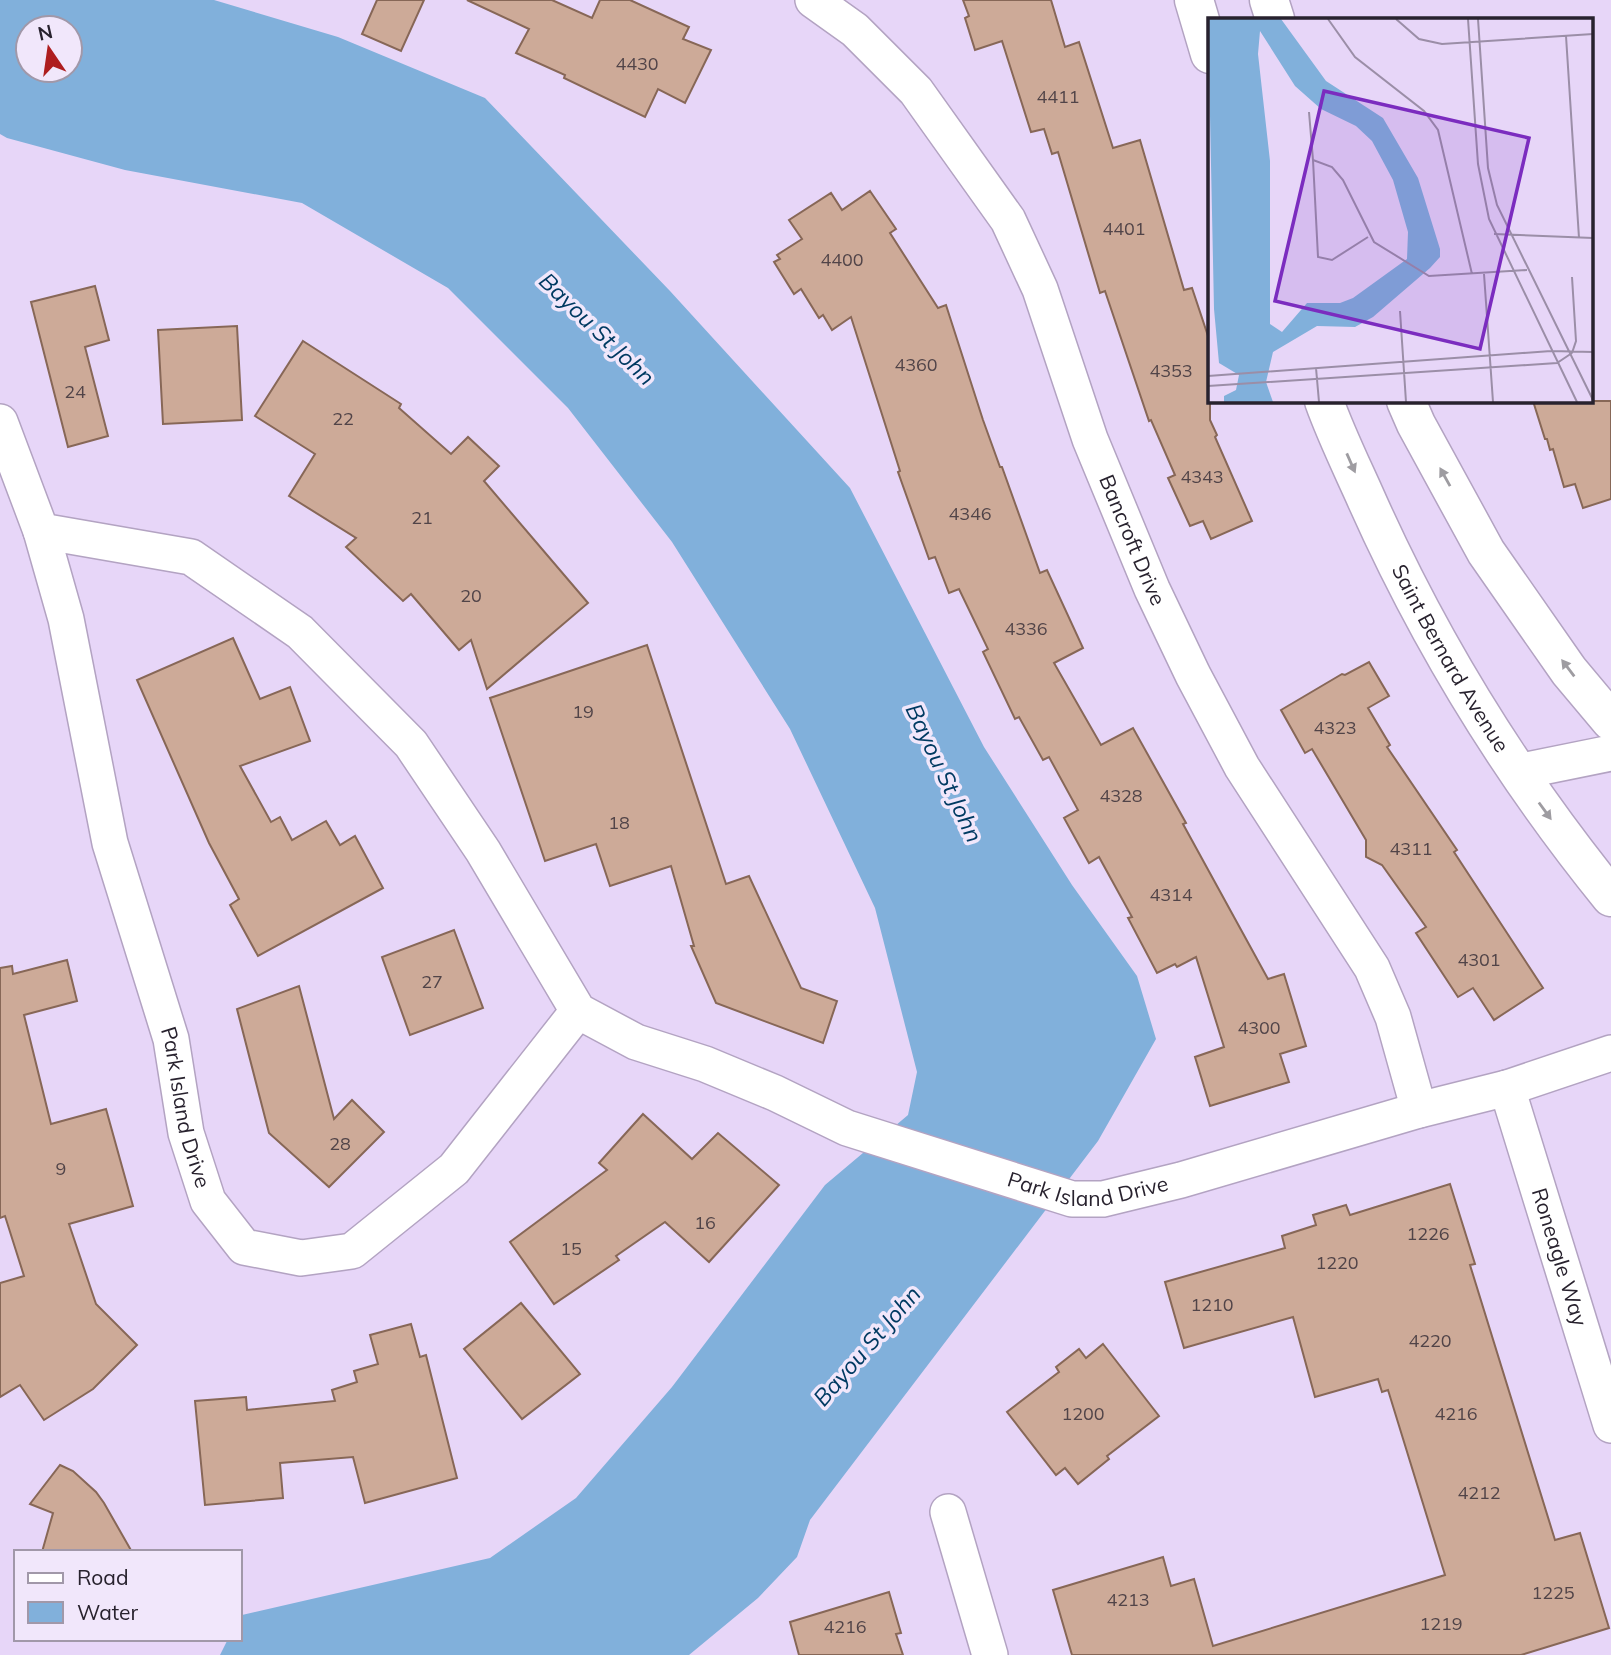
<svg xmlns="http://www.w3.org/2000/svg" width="1611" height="1655" font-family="Mulish,sans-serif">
	<rect width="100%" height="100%" fill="#e7d6f8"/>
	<!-- water -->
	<path fill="#81b0db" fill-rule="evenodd" d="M0,0H214L338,37L485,98L670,291L850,488L984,747L1072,885L1137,976L1156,1039L1098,1141L810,1520L797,1557L758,1598L689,1655H220L228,1639H240L242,1615L490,1558L576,1498L672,1387L825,1185L908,1115L917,1072L875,908L790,729L672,542L568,408L448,288L302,203L125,170L7,138L0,134ZM28,28H70V70H28Z"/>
	<!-- building -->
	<g fill="#cdaa98" stroke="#876757" stroke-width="2">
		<polygon points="377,0 424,0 401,51 362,34"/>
		<polygon points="467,0 552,0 592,18 600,0 630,0 689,27 683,39 711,50 685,103 658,89 645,117 564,78 565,75 516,53 529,29"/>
		<polygon points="963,0 1051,0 1065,47 1079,42 1113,148 1140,140 1184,290 1192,288 1210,342 1210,420 1217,435 1215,437 1252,521 1211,539 1203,521 1190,526 1168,478 1175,475 1151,420 1149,421 1105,291 1100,293 1058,152 1052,154 1044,129 1031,132 1002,41 975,50 965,18 969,16"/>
		<polygon points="870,191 896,229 890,233 938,308 946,305 983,420 1000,467 1002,467 1040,573 1047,570 1083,648 1054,663 1101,745 1133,728 1186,823 1183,824 1268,979 1284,974 1306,1046 1280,1054 1289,1082 1210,1106 1195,1057 1224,1047 1196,957 1177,967 1175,964 1157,973 1128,918 1132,917 1099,857 1089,863 1064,818 1078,810 1049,757 1043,760 1019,717 1015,719 983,652 988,649 959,589 949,593 935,557 929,559 898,472 900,471 851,317 832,330 823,315 819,318 801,289 794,294 774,262 780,259 777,255 802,239 789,220 831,193 842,210"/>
		<polygon points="95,286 109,340 85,347 108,436 68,447 31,302"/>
		<polygon points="237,326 242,420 163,424 158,330"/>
		<polygon points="303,341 401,404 399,408 451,454 468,437 499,466 484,481 588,603 487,689 471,640 459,650 411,594 403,601 346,547 356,538 289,496 315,454 255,416"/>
		<polygon points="1533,401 1611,401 1611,499 1583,508 1575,484 1564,487 1553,449 1550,450 1547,439 1545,439"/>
		<polygon points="233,638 260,699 290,687 310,741 240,766 271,822 280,817 292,840 326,821 340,845 355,836 383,888 258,956 230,905 239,899 209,843 137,680"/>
		<polygon points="647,645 726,884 749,876 801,988 837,1001 823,1043 716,1003 691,946 694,946 671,866 610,886 596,844 545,861 490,698"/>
		<polygon points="1369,662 1389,696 1368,708 1390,745 1387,747 1457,850 1454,852 1543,988 1494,1020 1473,988 1458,997 1416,933 1426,927 1382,865 1366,857 1366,840 1312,749 1305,753 1281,710 1342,674 1345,675"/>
		<polygon points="454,930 483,1008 410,1035 382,957"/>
		<polygon points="67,960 77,1001 24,1015 51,1124 106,1109 133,1206 69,1224 96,1304 137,1345 93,1389 44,1420 20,1385 0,1397 0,1283 24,1276 5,1216 0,1218 0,968 12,966 13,974"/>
		<polygon points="299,986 334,1119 352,1100 384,1132 329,1187 269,1133 237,1009"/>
		<polygon points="643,1114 692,1159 718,1133 779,1185 709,1262 665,1222 616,1256 619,1260 554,1304 510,1242 607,1170 599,1163"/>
		<polygon points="1450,1184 1475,1264 1470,1265 1555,1540 1580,1533 1609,1628 1521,1655 1072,1655 1053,1590 1163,1557 1171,1586 1194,1579 1213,1646 1445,1575 1388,1390 1382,1392 1378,1379 1315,1397 1293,1317 1184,1348 1165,1282 1285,1248 1282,1236 1316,1225 1313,1215 1346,1205 1350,1215"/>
		<polygon points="521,1303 580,1374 522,1419 464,1349"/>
		<polygon points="411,1324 420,1357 426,1355 457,1478 365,1503 353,1457 280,1463 283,1498 205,1505 195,1401 246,1397 247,1410 335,1401 332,1390 357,1382 354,1371 378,1364 370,1335"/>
		<polygon points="1103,1344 1159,1416 1107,1456 1109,1459 1078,1484 1065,1468 1056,1475 1007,1412 1059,1372 1056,1367 1079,1349 1086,1358"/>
		<polygon points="60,1465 73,1471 96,1492 104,1503 132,1552 42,1552 53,1513 30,1504"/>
		<polygon points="889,1592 901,1633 896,1634 903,1655 799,1655 790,1622"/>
	</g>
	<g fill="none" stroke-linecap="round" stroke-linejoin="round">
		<defs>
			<g id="minor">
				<path id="s1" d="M813,0L855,30L916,91L1008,220L1040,289L1090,439L1152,589L1193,675L1242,767L1372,968L1393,1017L1419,1110"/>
				<path id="s2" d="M0,422L41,531L191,557L300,632L411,744L483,851L578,1011L636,1042L705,1064L775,1093L847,1128L1072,1199H1103L1181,1180L1419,1110L1507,1088L1611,1053"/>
				<path id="s3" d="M41,531L66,619L110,843L171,1039L186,1133L208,1201L244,1247L301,1258L352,1251L454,1169L578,1011"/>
				<polyline points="1517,772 1611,753"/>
				<path id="s4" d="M1507,1088L1611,1425"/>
				<polyline points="948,1512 990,1655"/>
			</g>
			<g id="secondary">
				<polyline points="1194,0 1210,54"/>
				<polyline points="1269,0 1275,19"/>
				<path id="s5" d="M1324,401C1335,432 1350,463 1364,494C1428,639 1511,774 1611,897"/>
				<polyline points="1406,401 1416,424 1486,552 1569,671 1611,721"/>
			</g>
		</defs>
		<!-- minor casing -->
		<use href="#minor" stroke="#b3a3c2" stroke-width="38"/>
		<!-- secondary casing -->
		<use href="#secondary" stroke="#b3a3c2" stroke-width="41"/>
		<!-- minor -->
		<use href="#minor" stroke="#fff" stroke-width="35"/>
		<!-- secondary -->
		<use href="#secondary" stroke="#fff" stroke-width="38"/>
	</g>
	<!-- one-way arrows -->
	<defs><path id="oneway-solid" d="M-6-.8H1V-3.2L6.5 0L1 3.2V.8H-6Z" transform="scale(1.75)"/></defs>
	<g fill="#9e9ca1">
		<use href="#oneway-solid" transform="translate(1351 463) rotate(66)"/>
		<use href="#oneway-solid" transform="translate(1445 477) rotate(-119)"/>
		<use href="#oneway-solid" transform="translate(1568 668) rotate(-127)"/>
		<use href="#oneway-solid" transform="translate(1545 811) rotate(54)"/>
	</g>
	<g text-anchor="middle" stroke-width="7" stroke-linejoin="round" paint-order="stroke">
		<!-- number labels -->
		<g font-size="18" fill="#514448">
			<text x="637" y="70">4430</text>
			<text x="1058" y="103">4411</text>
			<text x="1124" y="235">4401</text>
			<text x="842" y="266">4400</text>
			<text x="916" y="371">4360</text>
			<text x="1171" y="377">4353</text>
			<text x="75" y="398">24</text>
			<text x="343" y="425">22</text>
			<text x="1202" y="483">4343</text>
			<text x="970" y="520">4346</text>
			<text x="422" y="524">21</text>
			<text x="471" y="602">20</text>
			<text x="1026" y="635">4336</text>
			<text x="583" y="718">19</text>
			<text x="1335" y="734">4323</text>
			<text x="1121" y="802">4328</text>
			<text x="619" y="829">18</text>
			<text x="1411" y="855">4311</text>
			<text x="1171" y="901">4314</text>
			<text x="1479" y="966">4301</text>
			<text x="432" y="988">27</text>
			<text x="1259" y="1034">4300</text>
			<text x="340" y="1150">28</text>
			<text x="61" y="1175">9</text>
			<text x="705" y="1229">16</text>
			<text x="1428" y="1240">1226</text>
			<text x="571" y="1255">15</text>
			<text x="1337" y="1269">1220</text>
			<text x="1212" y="1311">1210</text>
			<text x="1430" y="1347">4220</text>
			<text x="1083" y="1420">1200</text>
			<text x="1456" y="1420">4216</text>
			<text x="1479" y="1499">4212</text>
			<text x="1553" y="1599">1225</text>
			<text x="1128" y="1606">4213</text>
			<text x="1441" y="1630">1219</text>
			<text x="845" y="1633">4216</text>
		</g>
		<!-- street labels -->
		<g font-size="21" fill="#28222e" stroke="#f1e7fb">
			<text dy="7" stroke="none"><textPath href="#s1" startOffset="640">Bancroft Drive</textPath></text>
			<text dy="7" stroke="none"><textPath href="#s5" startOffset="287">Saint Bernard Avenue</textPath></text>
			<text dy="7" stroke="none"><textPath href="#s3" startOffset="595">Park Island Drive</textPath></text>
			<text dy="7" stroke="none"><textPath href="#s2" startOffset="1419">Park Island Drive</textPath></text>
			<text dy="7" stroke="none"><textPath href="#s4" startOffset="177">Roneagle Way</textPath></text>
		</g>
		<!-- water labels -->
		<g font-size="23" font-style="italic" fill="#003a62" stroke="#f1e7fb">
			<text transform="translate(597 329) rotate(44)" y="8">Bayou St John</text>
			<text transform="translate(944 773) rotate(65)" y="8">Bayou St John</text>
			<text transform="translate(867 1346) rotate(-49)" y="8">Bayou St John</text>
		</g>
	</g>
	<!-- overview -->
	<g transform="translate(1208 18)">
		<rect width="385" height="385" fill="#e7d6f8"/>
		<path d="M0,1H73L118,63L175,100L210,160L232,231V239L222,250L165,299L147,309L109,308L65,334L58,364L65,384H16V378L28,372L31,357L11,345L6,291ZM52,13L87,68L113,91L148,108L164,123L185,162L200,214L199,241L145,280L132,285H99L74,314L62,306V143L50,36Z" fill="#81b0db" fill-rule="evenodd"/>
		<path fill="none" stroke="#9b8ea7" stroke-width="2" d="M120,1L147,39L216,93L230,112L264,256M188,1L211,21L234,26L385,16M260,1L270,146L281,201L369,384M270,1L280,150L289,187L385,382M358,18L371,220M101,94L105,142L124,149L135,162L166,224L221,258L319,252M105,142L110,239L124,242L160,219M286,216L385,220M276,256L285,384M364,259L368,323L364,335M192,293L198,384M108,350L111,384M0,358L343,333L385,334M0,368L349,345L364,335"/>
		<path fill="#7b2cbf" fill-opacity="0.15" stroke="#7b2cbf" stroke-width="3.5" d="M116,73L321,120L272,331L67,283Z"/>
		<rect width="385" height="385" fill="none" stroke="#28222e" stroke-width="3.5"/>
	</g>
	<!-- legend -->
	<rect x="14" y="1550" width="228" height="91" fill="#f1e7fb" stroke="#a198a9" stroke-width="2"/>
	<rect x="28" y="1573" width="35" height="10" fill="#ffffff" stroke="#a198a9" stroke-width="2"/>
	<text x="77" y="1585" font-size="21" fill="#28222e">Road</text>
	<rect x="28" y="1602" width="35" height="21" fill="#81b0db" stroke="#a198a9" stroke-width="2"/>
	<text x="77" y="1620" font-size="21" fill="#28222e">Water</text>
	<!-- north arrow -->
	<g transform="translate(49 49) rotate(347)"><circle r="33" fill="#f1e7fb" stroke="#a198a9" stroke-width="2"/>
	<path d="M0-5L12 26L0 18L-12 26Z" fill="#ae1d1f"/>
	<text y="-10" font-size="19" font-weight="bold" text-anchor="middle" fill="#28222e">N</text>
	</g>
</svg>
